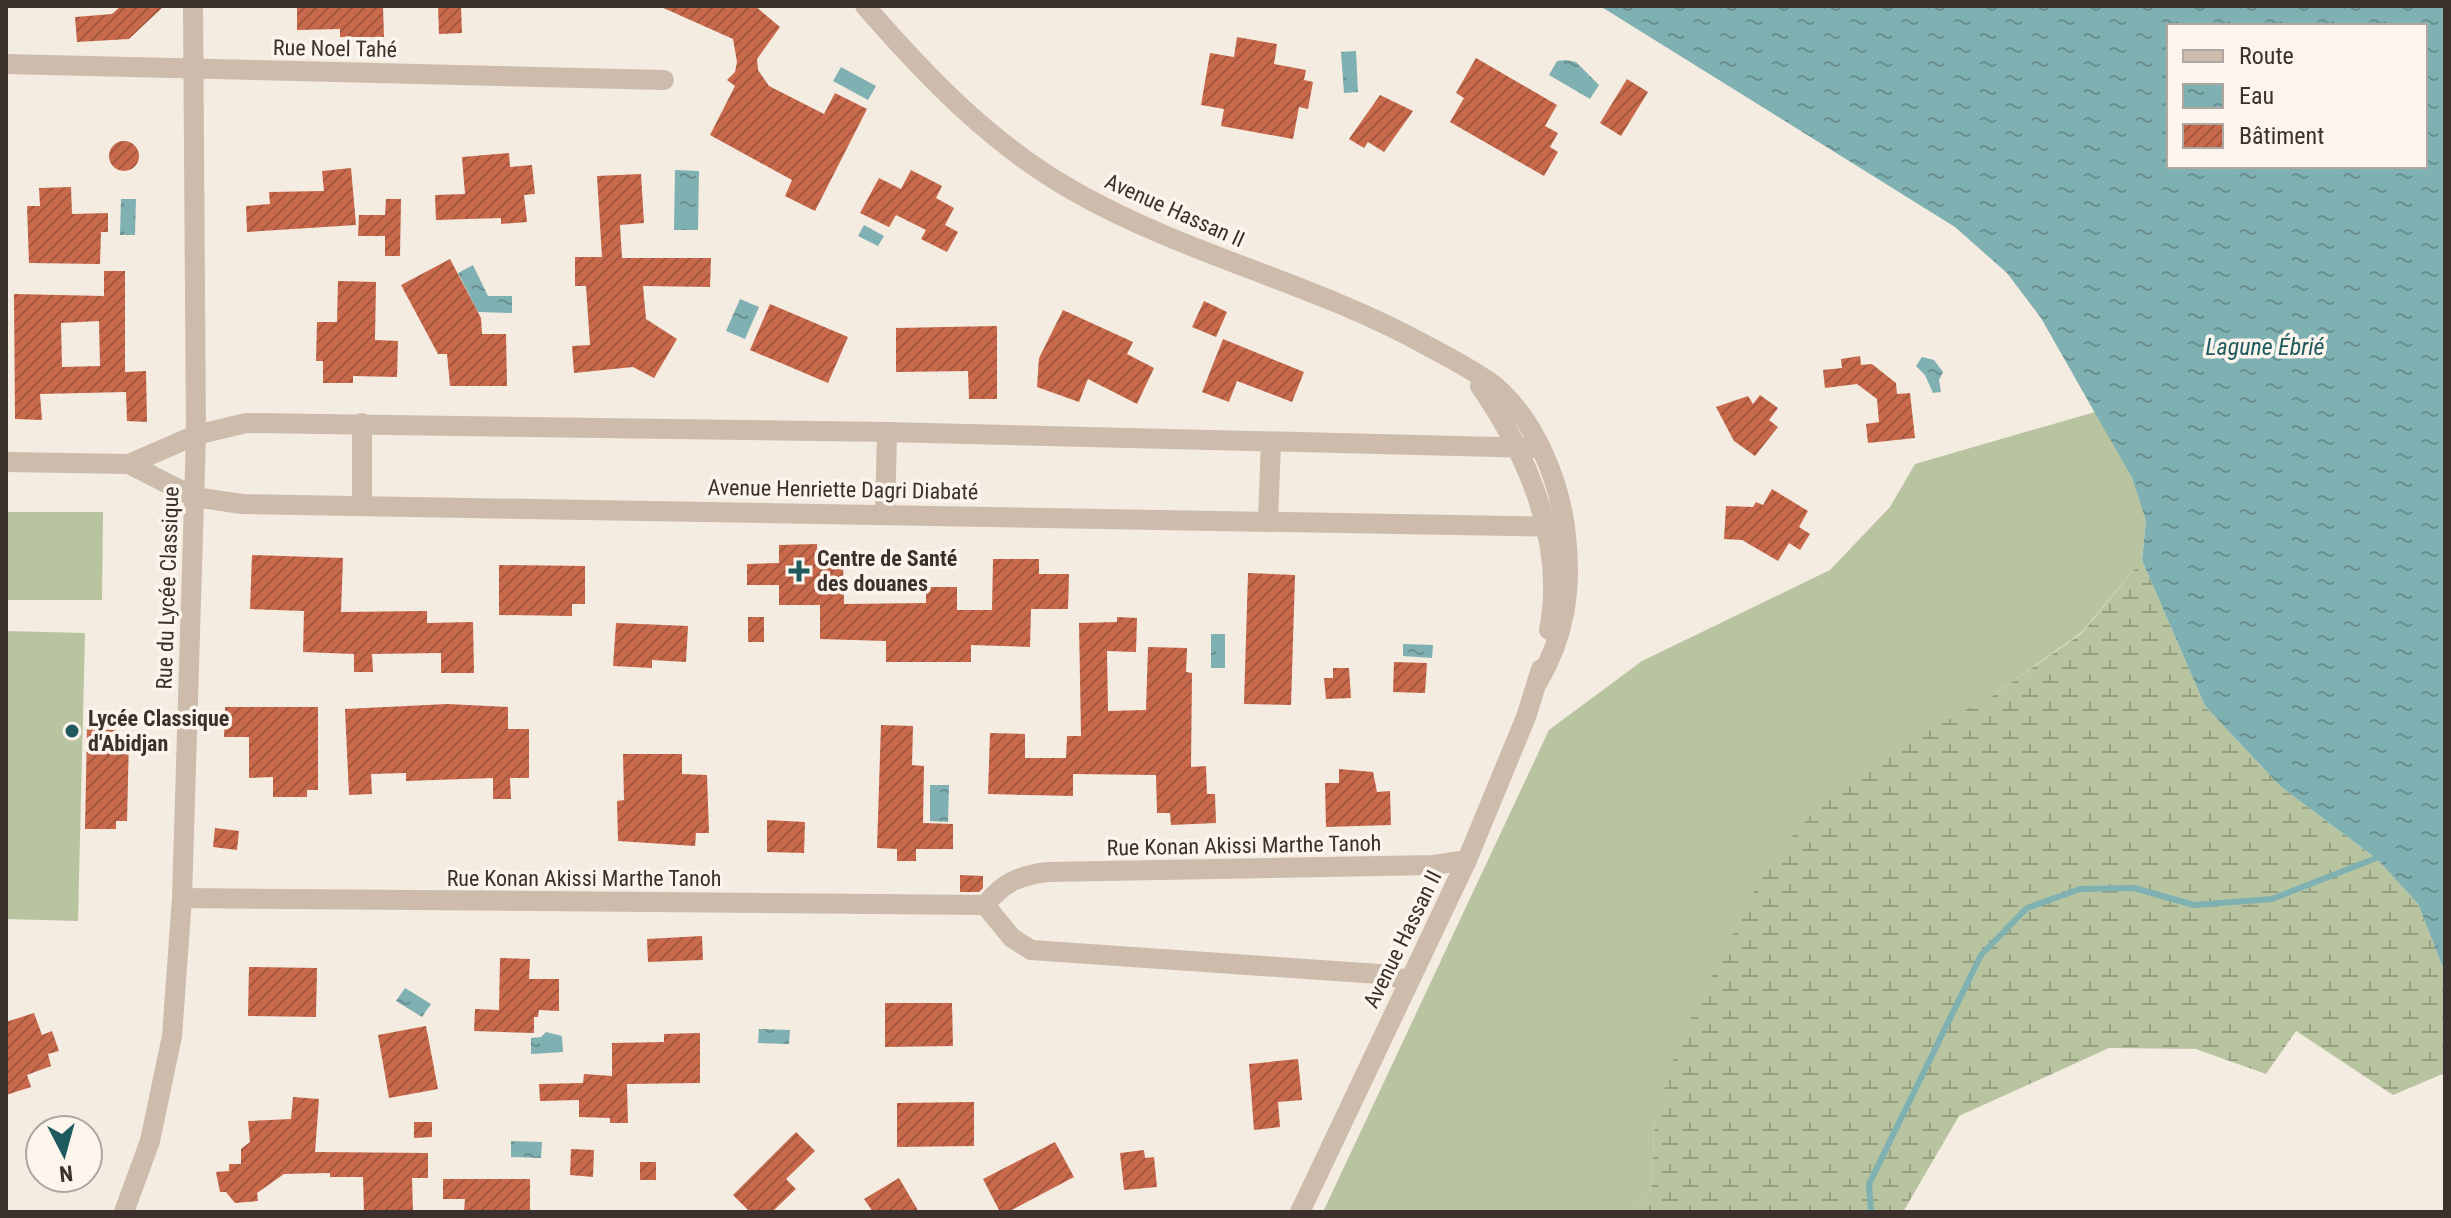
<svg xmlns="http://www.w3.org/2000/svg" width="2451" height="1218" font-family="'Roboto Condensed',sans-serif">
	<defs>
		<pattern id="wetland-marsh" width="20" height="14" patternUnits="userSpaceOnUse" patternTransform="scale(2)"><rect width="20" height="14" fill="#b8c4a0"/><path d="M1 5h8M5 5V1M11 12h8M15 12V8" fill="none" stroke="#97a083"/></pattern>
		<pattern id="water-ripples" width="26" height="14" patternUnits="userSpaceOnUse" patternTransform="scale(2)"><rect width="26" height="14" fill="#7fb0b2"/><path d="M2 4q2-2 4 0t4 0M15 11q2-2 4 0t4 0" fill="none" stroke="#699091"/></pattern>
		<pattern id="building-hatch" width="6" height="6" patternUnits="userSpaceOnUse" patternTransform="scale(2)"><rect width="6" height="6" fill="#c8694b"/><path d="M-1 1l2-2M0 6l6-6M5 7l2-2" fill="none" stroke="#a4573f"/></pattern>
	</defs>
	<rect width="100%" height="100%" fill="#f4ebe1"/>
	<!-- grass -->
	<g fill="#b8c4a0">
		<polygon points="2095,412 2132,478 2146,521 2142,560 2082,632 1992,696 1655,1119 1651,1189 1634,1212 1323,1212 1549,730 1642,661 1830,570 1890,507 1915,464"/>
		<polygon points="6,512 103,512 102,600 6,600"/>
		<polygon points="6,631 85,633 78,921 6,919"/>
	</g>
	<!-- wetland -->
	<polygon fill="url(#wetland-marsh)" points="2142,560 2205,706 2280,786 2378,860 2418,904 2445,973 2445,1073 2393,1095 2296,1031 2266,1074 2196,1049 2109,1048 1959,1116 1903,1212 1634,1212 1651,1189 1655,1119 1679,1041 1768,864 1846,775 1992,696 2082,633"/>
	<!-- water -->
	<g fill="url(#water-ripples)" fill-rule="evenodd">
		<path d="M1600,6H2445V973L2418,904L2378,860L2280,786L2205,706L2142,560L2146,521L2132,478L2041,318L2007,273L1955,227ZM2169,26H2425V166H2169Z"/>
		<polygon points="1356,51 1358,92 1344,93 1341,52"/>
		<polygon points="1566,60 1576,62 1599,85 1590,99 1549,75 1557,61"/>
		<polygon points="841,67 876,86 868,100 833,81"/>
		<polygon points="675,170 699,171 698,230 674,230"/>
		<polygon points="121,199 136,199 135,235 120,235"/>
		<polygon points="864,225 884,236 878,246 858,236"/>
		<polygon points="473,265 488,296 512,296 512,313 478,312 458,273"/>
		<polygon points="740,299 759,307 745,339 726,331"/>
		<polygon points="1922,357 1934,360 1943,372 1939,380 1941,392 1933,393 1925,375 1916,366"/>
		<rect x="1211" y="634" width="14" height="34"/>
		<polygon points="1403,644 1433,645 1432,658 1403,656"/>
		<polygon points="930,785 949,785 948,822 930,821"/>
		<polygon points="405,988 431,1004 422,1017 396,1001"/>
		<polygon points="759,1029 790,1030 789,1044 758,1043"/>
		<polygon points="546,1032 562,1036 563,1052 531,1054 531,1038 541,1037"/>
		<polygon points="511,1141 542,1142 541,1158 511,1157"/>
	</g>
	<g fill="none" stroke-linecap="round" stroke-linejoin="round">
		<!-- stream -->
		<polyline stroke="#7fb0b2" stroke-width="6" points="1871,1212 1869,1184 1981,955 2027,908 2080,889 2134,888 2194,905 2272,899 2384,855"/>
	</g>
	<!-- building -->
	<g fill="url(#building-hatch)" fill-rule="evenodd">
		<polygon points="121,6 164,6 129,39 77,42 75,17 112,14"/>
		<polygon points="297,6 383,6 384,37 340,37 340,29 297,30"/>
		<polygon points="438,6 461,6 462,33 439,34"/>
		<polygon points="659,6 755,6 780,27 757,59 758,70 769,86 824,114 835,93 867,109 815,211 785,196 792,180 710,135 735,86 727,80 735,72 737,62 733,39"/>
		<polygon points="1237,37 1277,44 1274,64 1306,70 1304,80 1313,82 1308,109 1299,107 1293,139 1221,126 1224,109 1201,105 1210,53 1234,57"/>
		<polygon points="1476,58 1557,105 1545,126 1558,133 1550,147 1558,152 1544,176 1450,122 1464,98 1456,93"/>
		<polygon points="1627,79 1648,92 1621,136 1600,123"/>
		<polygon points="1380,95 1413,111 1384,152 1368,142 1364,148 1349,139"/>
		<circle cx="124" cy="156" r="15"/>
		<polygon points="509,153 510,167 532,165 535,194 524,195 527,222 501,224 501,218 436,220 435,195 465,194 462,157"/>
		<polygon points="351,168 356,225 247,232 246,206 270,204 269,192 324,191 322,171"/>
		<polygon points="911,170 942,186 936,198 954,208 945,225 958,232 947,252 921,239 926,230 896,215 889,227 860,213 879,178 901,189"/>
		<polygon points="641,174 644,223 620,225 622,258 711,258 710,287 643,286 646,319 677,339 654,378 633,367 574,373 572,346 590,345 586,286 575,286 575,257 602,257 597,176"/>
		<polygon points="71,187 72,214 108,213 108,232 101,232 100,264 29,263 27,206 40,206 39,188"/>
		<polygon points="386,199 401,199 400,256 385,256 385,236 358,236 359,215 385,215"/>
		<polygon points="450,259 481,318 482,334 506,334 507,386 450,386 447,354 438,354 401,285"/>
		<path d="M104,271H125V372L146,371L147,422L127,421L126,392L40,394L42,420L15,419L14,294L104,296ZM99,321L100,366L62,367L61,323Z"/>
		<polygon points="338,281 376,282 375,340 398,341 397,377 353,376 353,383 323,383 323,361 316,361 317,322 337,322"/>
		<polygon points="1204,301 1227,312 1216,337 1192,327"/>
		<polygon points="770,304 848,337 828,383 750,350"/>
		<polygon points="1063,310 1133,342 1127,354 1154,368 1137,404 1088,379 1079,402 1037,387 1039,358"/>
		<polygon points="997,326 997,399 969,399 968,371 896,372 896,328"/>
		<polygon points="1223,339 1304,372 1292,402 1237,381 1229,402 1202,392"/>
		<polygon points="1860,356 1861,365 1872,364 1896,383 1897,394 1910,393 1915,438 1868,443 1866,424 1879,422 1877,399 1857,384 1825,388 1823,370 1842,368 1841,359"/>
		<polygon points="1760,395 1778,408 1769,420 1778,427 1755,456 1734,441 1716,407 1748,396 1753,404"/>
		<polygon points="1772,489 1808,511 1799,527 1810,534 1800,550 1789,543 1778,561 1742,540 1724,539 1726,506 1753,507 1756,502 1763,505"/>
		<polygon points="817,544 818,564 843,563 844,604 926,603 926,587 957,587 957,610 992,610 993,559 1039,559 1039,574 1069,574 1068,609 1031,609 1030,647 971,645 971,662 886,662 886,641 820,639 820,605 779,605 779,585 747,585 747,564 779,563 779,545"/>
		<polygon points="252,555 343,558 341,612 427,611 427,623 473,622 474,673 441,673 441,653 372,654 373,672 354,672 354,654 303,652 304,611 250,609"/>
		<polygon points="499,565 585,566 585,604 572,604 572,616 499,615"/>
		<polygon points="1248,573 1295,575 1291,705 1244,704"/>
		<rect x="748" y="617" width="16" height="25"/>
		<polygon points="1117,617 1137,618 1136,652 1107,651 1108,711 1146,710 1148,647 1187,648 1186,672 1192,673 1191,767 1206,766 1207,794 1215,794 1216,823 1171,825 1170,813 1157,813 1156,775 1073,774 1073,796 988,794 990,733 1025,734 1025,758 1066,758 1067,736 1081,736 1079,623 1117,622"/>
		<polygon points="616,623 688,626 686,662 652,660 652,668 613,666"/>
		<polygon points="1394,662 1427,663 1425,693 1393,692"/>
		<polygon points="1333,668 1349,668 1351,698 1326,699 1324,678 1333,678"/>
		<polygon points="447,704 508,707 508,729 529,729 529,778 510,778 511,799 493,799 493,778 406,781 406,773 371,774 372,794 349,795 345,709"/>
		<polygon points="225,707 318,707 318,790 307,790 307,797 273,797 273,777 249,778 249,737 224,737"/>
		<polygon points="881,725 913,726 912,765 924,766 923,823 953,824 953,849 916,849 916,861 897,861 897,849 877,848"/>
		<polygon points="87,729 116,730 116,738 129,739 127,821 116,821 116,829 85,829"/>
		<polygon points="623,754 682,754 682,774 707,775 709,833 696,833 695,846 618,841 617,801 624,800"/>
		<polygon points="1339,769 1373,772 1377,792 1390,791 1391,825 1326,827 1325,783 1339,783"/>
		<polygon points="767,820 805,822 804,853 767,852"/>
		<polygon points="215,828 239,831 237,850 213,847"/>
		<polygon points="960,875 983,876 983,888 979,892 960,892"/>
		<polygon points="702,936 703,960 648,962 647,939"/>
		<polygon points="500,958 530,959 529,979 559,979 559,1011 539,1010 538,1017 534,1017 534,1033 474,1031 475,1009 499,1010"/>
		<polygon points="249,967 317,968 316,1017 248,1016"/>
		<polygon points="885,1003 952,1003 953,1046 885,1047"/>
		<polygon points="34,1013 42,1035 52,1031 59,1051 48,1054 51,1066 27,1075 31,1087 6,1095 6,1022"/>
		<polygon points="426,1026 438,1089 389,1098 378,1035"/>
		<polygon points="700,1033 700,1083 627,1084 628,1123 610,1123 610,1118 579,1117 579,1100 540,1101 539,1084 583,1083 584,1074 612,1076 612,1043 664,1042 664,1034"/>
		<polygon points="1298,1059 1302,1100 1278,1102 1280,1127 1254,1130 1249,1064"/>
		<polygon points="293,1097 319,1099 315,1152 428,1153 428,1178 412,1178 413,1212 364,1212 363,1177 330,1177 330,1173 284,1174 257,1193 258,1201 235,1203 226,1192 220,1192 216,1172 229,1171 229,1164 241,1164 241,1149 250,1142 248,1121 291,1119"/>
		<polygon points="974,1102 974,1146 897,1147 897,1103"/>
		<polygon points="414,1122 432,1122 432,1137 414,1138"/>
		<polygon points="796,1132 815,1151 786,1179 796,1189 772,1212 750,1212 733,1195"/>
		<polygon points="1055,1142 1074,1177 1008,1212 1000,1212 983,1179"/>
		<polygon points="571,1149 594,1150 593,1177 570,1175"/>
		<polygon points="1144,1150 1145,1158 1154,1157 1157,1187 1124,1190 1120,1153"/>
		<rect x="640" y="1162" width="16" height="18"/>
		<polygon points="899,1178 919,1212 873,1212 864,1199"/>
		<polygon points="443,1179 530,1179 530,1212 464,1212 465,1199 443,1199"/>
	</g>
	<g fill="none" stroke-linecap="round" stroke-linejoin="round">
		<!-- minor -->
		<g stroke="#cdbbac" stroke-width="20">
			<path d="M865,6C927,77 990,143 1072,190C1183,254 1310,282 1422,343C1446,356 1473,369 1495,386C1536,421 1561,484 1566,536C1572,589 1565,636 1538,682"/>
			<polyline points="6,64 664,80"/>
			<path d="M1480,386C1528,455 1566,545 1549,630"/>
			<polyline points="362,423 362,506"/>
			<polyline points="6,462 129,464 196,435 246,423 887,432 1541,448"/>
			<polyline points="129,464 194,497 242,504 1565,527"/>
			<polyline points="885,514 887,432"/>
			<polyline points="1268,521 1271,442"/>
			<path d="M182,898L985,905C1004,882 1018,876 1047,872L1434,865L1467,860"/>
			<polyline points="985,905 1012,938 1031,950 1379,974 1408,980"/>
			<polyline points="124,1212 150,1141 172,1036 182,898 196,435 193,6"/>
			<polyline points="1300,1212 1467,860 1526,717 1541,669"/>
		</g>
	</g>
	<!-- markers -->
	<g fill="#1f5a5e" stroke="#fbf5ee" stroke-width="3">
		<path d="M795 559h8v8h8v8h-8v8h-8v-8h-8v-8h8z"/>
		<circle cx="72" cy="731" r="8"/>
	</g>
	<g text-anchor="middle" stroke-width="7" stroke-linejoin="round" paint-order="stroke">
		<!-- street labels -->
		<g font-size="22" fill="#3b302b" stroke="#fbf5ee">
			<text transform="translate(335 48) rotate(1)" y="8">Rue Noel Tahé</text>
			<text transform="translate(1175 210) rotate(24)" y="8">Avenue Hassan II</text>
			<text transform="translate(843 489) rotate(1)" y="8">Avenue Henriette Dagri Diabaté</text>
			<text transform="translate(167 588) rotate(-88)" y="8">Rue du Lycée Classique</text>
			<text transform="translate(1244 845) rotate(-1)" y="8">Rue Konan Akissi Marthe Tanoh</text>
			<text x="584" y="886">Rue Konan Akissi Marthe Tanoh</text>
			<text transform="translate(1402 939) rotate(-64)" y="8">Avenue Hassan II</text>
		</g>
		<!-- poi labels -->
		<g font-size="22" font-weight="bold" fill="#3b302b" stroke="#fbf5ee" text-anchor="start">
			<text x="817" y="566">Centre de Santé<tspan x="817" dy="25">des douanes</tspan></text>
			<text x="88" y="726">Lycée Classique<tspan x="88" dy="25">d'Abidjan</tspan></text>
		</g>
		<!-- water labels -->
		<g font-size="24" font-style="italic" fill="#1f5a5e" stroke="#fbf5ee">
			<text x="2265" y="355">Lagune Ébrié</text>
		</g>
	</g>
	<!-- border -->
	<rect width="2451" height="1218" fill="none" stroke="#3b302b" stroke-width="16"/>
	<!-- legend -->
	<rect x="2167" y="24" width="260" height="144" fill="#fbf5ee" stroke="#aea6a0" stroke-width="2"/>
	<rect x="2183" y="50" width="40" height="12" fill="#cdbbac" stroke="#aea6a0" stroke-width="2"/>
	<text x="2239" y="64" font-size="24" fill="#3b302b">Route</text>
	<rect x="2183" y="84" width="40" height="24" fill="url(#water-ripples)" stroke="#aea6a0" stroke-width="2"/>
	<text x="2239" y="104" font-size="24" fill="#3b302b">Eau</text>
	<rect x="2183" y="124" width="40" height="24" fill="url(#building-hatch)" stroke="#aea6a0" stroke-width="2"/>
	<text x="2239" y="144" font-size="24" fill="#3b302b">Bâtiment</text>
	<!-- north arrow -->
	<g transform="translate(64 1154) rotate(174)"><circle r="38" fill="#fbf5ee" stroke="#aea6a0" stroke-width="2"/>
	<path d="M0-6L14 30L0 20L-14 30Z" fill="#1f5a5e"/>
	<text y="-12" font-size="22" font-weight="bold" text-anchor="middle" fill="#3b302b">N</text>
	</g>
</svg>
